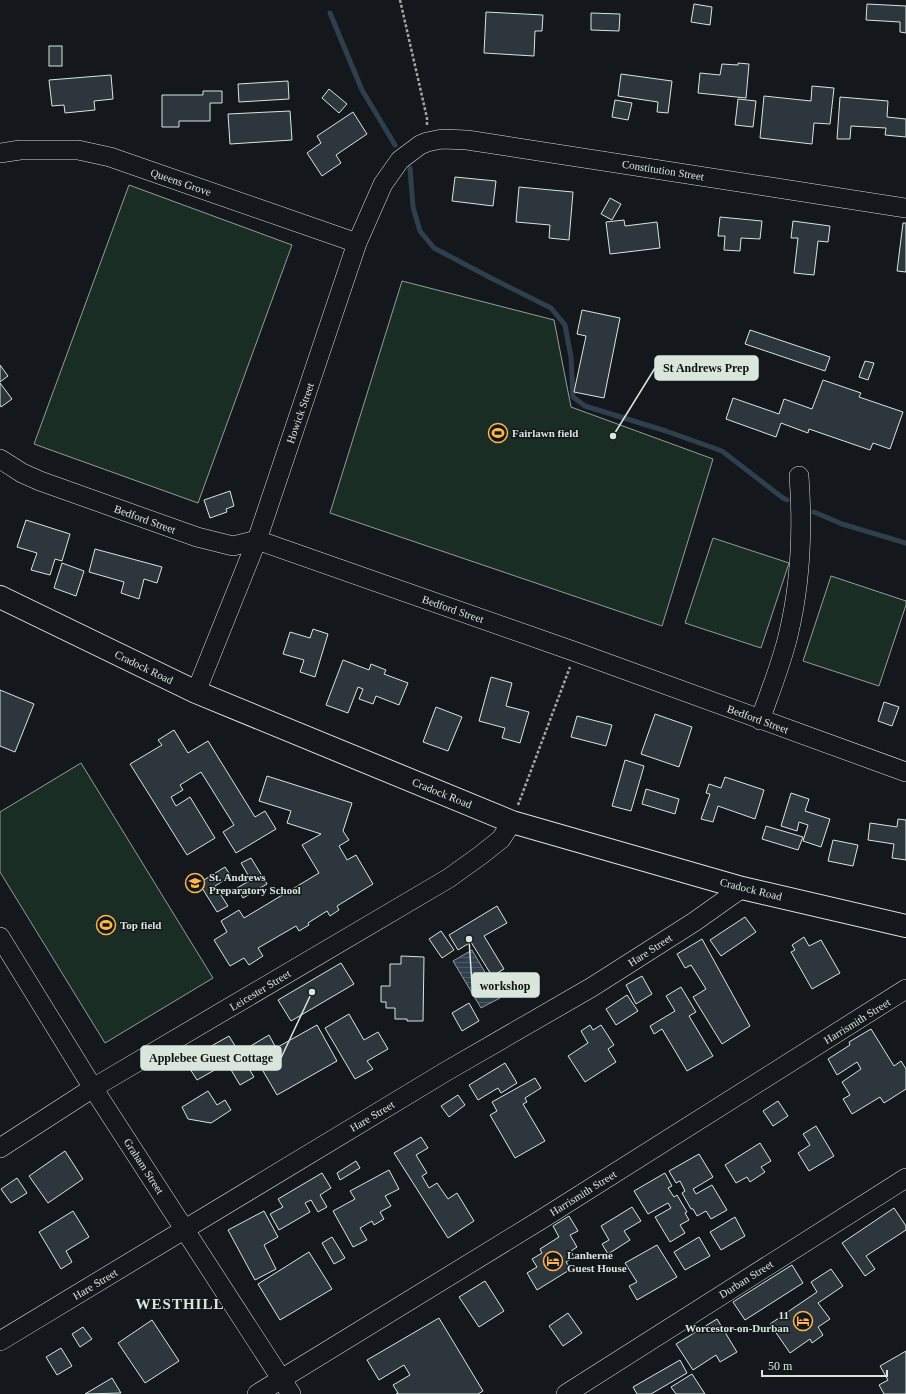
<svg xmlns="http://www.w3.org/2000/svg" width="906" height="1394" font-family="Georgia,serif">
	<defs>
		<pattern id="water-rules" width="6" height="5" patternUnits="userSpaceOnUse"><rect width="6" height="5" fill="#2f3f4d"/><path d="M0 2.5h6" fill="none" stroke="#4c5b66"/></pattern>
	</defs>
	<rect width="100%" height="100%" fill="#14181c"/>
	<!-- pitch -->
	<g fill="#1a2d24" stroke="#939e99">
		<polygon points="129,185 292,245 198,503 34,444"/>
		<polygon points="402,281 554,320 571,407 713,459 662,626 330,513"/>
		<polygon points="713,538 789,563 761,648 685,623"/>
		<polygon points="831,576 906,601 906,605 879,686 803,661"/>
		<polygon points="81,763 213,978 105,1043 0,872 0,812"/>
	</g>
	<!-- water -->
	<polygon fill="url(#water-rules)" stroke="#939e99" points="472,950 500,998 481,1008 453,961"/>
	<g fill="none" stroke-linecap="round" stroke-linejoin="round">
		<!-- stream -->
		<g stroke="#2f3f4d" stroke-width="5">
			<polyline points="330,13 362,90 395,145"/>
			<polyline points="410,168 413,207 420,231 434,248 489,277 551,308 565,325 571,357 573,397 585,406 666,431 722,451 783,498 787,500"/>
			<polyline points="814,512 842,524 906,543"/>
		</g>
	</g>
	<!-- building -->
	<g fill="#2c363c" stroke="#d8e6dc">
		<polygon points="694,4 712,7 710,25 691,22"/>
		<polygon points="867,4 906,6 906,33 900,32 900,22 866,20"/>
		<polygon points="486,12 543,15 542,31 535,31 534,56 484,53"/>
		<polygon points="591,13 620,14 619,31 591,30"/>
		<rect x="49" y="46" width="13" height="20"/>
		<polygon points="738,63 749,64 746,98 698,93 700,73 720,75 722,64 738,65"/>
		<polygon points="621,74 672,81 668,113 657,112 658,102 618,96"/>
		<polygon points="111,75 113,99 94,101 95,110 65,113 64,105 52,106 49,80"/>
		<polygon points="288,81 289,99 239,102 238,84"/>
		<polygon points="812,86 834,88 830,124 814,123 812,144 760,138 764,96 811,101"/>
		<polygon points="329,89 347,104 339,113 322,98"/>
		<polygon points="203,91 222,91 222,103 210,103 210,121 179,121 179,127 162,127 162,95 203,95"/>
		<polygon points="840,97 888,101 887,117 906,119 906,137 885,135 886,128 851,126 850,139 837,139"/>
		<polygon points="738,99 756,101 753,127 735,125"/>
		<polygon points="615,100 632,103 628,120 612,117"/>
		<polygon points="290,111 292,140 230,144 228,114"/>
		<polygon points="353,112 367,134 336,155 341,163 322,176 307,153 321,143 317,136"/>
		<polygon points="455,177 496,181 493,206 452,201"/>
		<polygon points="519,187 573,192 569,240 549,238 550,225 516,222"/>
		<polygon points="610,198 621,204 612,220 601,214"/>
		<polygon points="720,217 762,221 760,239 741,238 740,251 724,250 725,236 718,236"/>
		<polygon points="624,220 625,226 657,222 660,248 610,254 606,222"/>
		<polygon points="793,221 830,226 828,242 818,241 814,275 794,273 798,238 791,238"/>
		<polygon points="903,223 906,223 906,272 897,271"/>
		<polygon points="582,310 620,318 604,398 574,392 586,336 577,334"/>
		<polygon points="750,330 830,357 825,371 745,344"/>
		<polygon points="865,361 874,363 868,380 859,377"/>
		<polygon points="0,365 8,376 0,382"/>
		<polygon points="823,380 861,393 859,397 903,412 890,449 873,443 870,450 809,429 808,433 781,423 776,437 726,419 733,398 779,414 784,399 812,409"/>
		<polygon points="0,383 12,399 1,407 0,405"/>
		<polygon points="230,491 234,506 226,509 227,512 210,518 204,500"/>
		<polygon points="26,520 70,534 62,561 55,559 50,575 31,570 37,553 17,547"/>
		<polygon points="95,549 162,567 157,583 144,579 139,599 121,593 124,582 89,572"/>
		<polygon points="62,563 84,571 76,596 54,588"/>
		<polygon points="313,629 328,634 315,677 300,672 304,660 283,654 290,632 310,638"/>
		<polygon points="343,660 369,670 371,664 386,670 384,674 408,683 399,705 376,696 373,704 359,699 363,689 358,687 348,713 326,705"/>
		<polygon points="491,677 512,683 506,706 529,712 520,743 502,738 505,728 479,721"/>
		<polygon points="0,690 34,704 15,752 0,746"/>
		<polygon points="884,702 899,707 892,726 878,721"/>
		<polygon points="436,707 462,717 448,751 423,742"/>
		<polygon points="655,714 692,727 679,767 641,754"/>
		<polygon points="577,716 612,725 606,746 571,737"/>
		<polygon points="174,730 188,753 208,741 255,817 265,811 276,829 236,853 223,832 234,825 201,772 180,785 183,790 171,797 176,806 190,797 215,838 187,855 130,764 162,745 158,740"/>
		<polygon points="625,760 644,766 631,811 612,806"/>
		<polygon points="267,776 352,803 343,831 349,840 339,846 347,860 356,855 373,884 337,906 339,910 330,916 327,911 308,923 309,925 299,931 296,926 258,948 263,956 249,965 244,958 230,966 214,940 227,932 221,921 239,910 244,918 319,873 302,845 321,834 287,823 291,811 259,801"/>
		<polygon points="725,777 764,790 755,819 718,806 713,822 701,819 710,794 706,793 709,784 721,788"/>
		<polygon points="646,789 679,799 675,814 642,804"/>
		<polygon points="791,793 809,799 805,811 830,819 821,847 803,841 808,825 799,822 797,831 781,826"/>
		<polygon points="898,819 906,820 906,860 892,858 894,844 868,840 870,823 897,827"/>
		<polygon points="766,826 803,837 798,850 762,839"/>
		<polygon points="833,840 858,845 853,866 828,861"/>
		<polygon points="251,858 267,884 243,898 237,888 251,880 241,863"/>
		<polygon points="225,867 231,876 215,886 228,906 217,912 199,883"/>
		<polygon points="497,906 507,923 484,936 504,969 492,976 471,942 458,950 449,935"/>
		<polygon points="745,917 756,932 721,956 710,940"/>
		<polygon points="441,931 454,950 442,958 429,939"/>
		<polygon points="804,937 809,946 821,940 840,973 812,989 791,952 795,950 792,945"/>
		<polygon points="702,939 750,1026 722,1044 693,997 706,989 691,965 685,968 677,954"/>
		<polygon points="401,956 424,957 423,1021 407,1021 407,1019 395,1019 395,1008 386,1008 386,1002 381,1002 381,986 390,986 390,964 401,964"/>
		<polygon points="341,963 354,984 291,1021 278,1000"/>
		<polygon points="642,976 652,994 636,1004 626,985"/>
		<polygon points="681,987 696,1012 689,1016 713,1056 687,1071 662,1029 654,1034 650,1026 675,1011 666,996"/>
		<polygon points="627,995 638,1011 616,1025 606,1009"/>
		<polygon points="469,1003 479,1021 462,1031 452,1013"/>
		<polygon points="349,1014 364,1040 378,1032 388,1049 367,1061 373,1069 355,1079 325,1028"/>
		<polygon points="317,1025 337,1061 277,1095 249,1047 269,1035 276,1048"/>
		<polygon points="590,1025 593,1030 601,1025 614,1045 608,1049 616,1062 585,1082 568,1056 588,1043 581,1031"/>
		<polygon points="871,1029 894,1066 901,1061 906,1069 906,1089 884,1103 880,1097 852,1114 843,1099 850,1095 842,1082 861,1069 857,1062 837,1075 828,1059 850,1045 849,1042"/>
		<polygon points="229,1036 254,1077 240,1085 227,1063 197,1080 185,1061"/>
		<polygon points="505,1063 517,1083 501,1093 498,1088 478,1100 469,1085"/>
		<polygon points="535,1078 541,1088 525,1098 527,1102 523,1104 545,1141 515,1158 490,1115 497,1111 492,1102"/>
		<polygon points="208,1091 217,1105 225,1100 231,1110 211,1123 188,1119 182,1107"/>
		<polygon points="458,1095 465,1105 449,1117 441,1106"/>
		<polygon points="778,1101 788,1116 773,1126 763,1111"/>
		<polygon points="816,1126 834,1156 809,1171 798,1153 810,1145 803,1134"/>
		<polygon points="421,1137 428,1148 416,1155 427,1173 422,1176 429,1188 437,1183 448,1199 457,1193 474,1221 448,1238 394,1153"/>
		<polygon points="760,1143 771,1161 761,1167 765,1172 750,1182 747,1177 736,1183 725,1165"/>
		<polygon points="65,1151 83,1179 48,1203 29,1176"/>
		<polygon points="699,1154 713,1177 693,1189 696,1194 712,1185 727,1210 711,1219 706,1211 697,1216 693,1209 691,1209 682,1193 685,1191 680,1181 676,1183 669,1171"/>
		<polygon points="356,1161 360,1168 340,1180 337,1173"/>
		<polygon points="389,1170 399,1189 385,1196 391,1206 380,1212 384,1219 374,1225 372,1221 360,1228 367,1240 353,1247 333,1211 355,1199 350,1191"/>
		<polygon points="322,1173 331,1188 320,1195 327,1207 318,1212 311,1200 305,1203 310,1212 279,1230 270,1214 283,1207 278,1199"/>
		<polygon points="665,1173 672,1186 668,1188 674,1197 677,1195 687,1212 685,1213 689,1220 680,1225 685,1233 670,1242 655,1217 671,1208 668,1203 648,1214 634,1191"/>
		<polygon points="17,1178 27,1193 11,1203 1,1189"/>
		<polygon points="632,1207 641,1221 624,1231 630,1240 608,1254 602,1244 609,1240 601,1226"/>
		<polygon points="894,1208 906,1226 906,1230 866,1256 875,1269 865,1276 842,1243"/>
		<polygon points="73,1211 89,1237 66,1251 72,1262 61,1269 39,1232"/>
		<polygon points="264,1211 278,1237 264,1245 276,1269 255,1280 228,1230"/>
		<polygon points="569,1216 578,1231 570,1235 577,1247 571,1251 574,1257 566,1262 571,1269 537,1290 527,1273 537,1267 532,1259 542,1253 540,1249 559,1237 553,1226"/>
		<polygon points="735,1217 745,1236 721,1250 710,1232"/>
		<polygon points="332,1237 345,1258 334,1264 322,1243"/>
		<polygon points="699,1237 710,1256 685,1270 674,1252"/>
		<polygon points="657,1245 677,1277 637,1300 629,1286 637,1282 625,1263"/>
		<polygon points="309,1252 332,1289 280,1320 258,1284"/>
		<polygon points="792,1265 803,1283 745,1320 733,1302"/>
		<polygon points="831,1269 843,1286 818,1303 830,1319 818,1327 823,1335 812,1343 810,1339 790,1353 770,1324 817,1292 811,1282"/>
		<polygon points="485,1281 504,1311 479,1327 459,1297"/>
		<polygon points="568,1313 582,1333 563,1346 549,1326"/>
		<polygon points="439,1318 483,1391 478,1394 396,1394 398,1393 393,1385 410,1375 404,1365 379,1380 367,1360"/>
		<polygon points="717,1319 737,1352 720,1362 716,1355 693,1370 676,1344"/>
		<polygon points="152,1320 179,1361 145,1383 118,1343"/>
		<polygon points="83,1327 92,1339 80,1347 72,1334"/>
		<polygon points="61,1348 72,1366 57,1375 46,1357"/>
		<polygon points="906,1351 906,1394 884,1394 879,1385 888,1380 880,1366"/>
		<polygon points="680,1360 687,1373 651,1394 637,1394 633,1387"/>
		<polygon points="692,1374 705,1394 676,1394 671,1387"/>
		<polygon points="112,1378 121,1393 85,1394"/>
	</g>
	<g fill="none" stroke-linecap="round" stroke-linejoin="round">
		<defs>
			<g id="minor">
				<polyline points="0,153 20,150 78,150 110,157 357,243"/>
				<polyline points="0,459 22,473 40,481 197,537 233,546 257,540 576,652 906,772"/>
				<polyline points="196,692 257,540 357,243 383,184 400,160 420,145 427,142 442,139 467,140 906,208"/>
				<path d="M760,720C770,692 781,665 788,636C801,583 803,530 799,476"/>
				<polyline points="0,937 93,1088 291,1394"/>
				<polyline points="0,1148 93,1088 449,878 481,855 501,839 512,822"/>
				<polyline points="0,1341 445,1072 592,987 694,922 742,888"/>
				<polyline points="257,1394 542,1219 906,989"/>
				<polyline points="566,1394 906,1178"/>
			</g>
			<polyline id="major" points="0,597 196,692 512,822 742,888 906,926"/>
		</defs>
		<!-- minor casing -->
		<use href="#minor" stroke="#d8e6dc" stroke-width="20"/>
		<!-- major casing -->
		<use href="#major" stroke="#d8e6dc" stroke-width="24"/>
		<!-- path -->
		<g stroke="#9da8a2" stroke-width="2.5" stroke-dasharray="3 2" stroke-linecap="butt">
			<polyline points="400,0 427,118 427,125"/>
			<polyline points="518,805 570,667"/>
		</g>
		<!-- minor -->
		<use href="#minor" stroke="#14181c" stroke-width="19"/>
		<!-- major -->
		<use href="#major" stroke="#14181c" stroke-width="22"/>
	</g>
	<!-- icons -->
	<defs>
		<symbol id="stadium-ring" viewBox="-11 -11 22 22"><circle r="9.5" fill="#14181c" stroke="#ffb74d" stroke-width="1.5"/><path d="M0-5a6.5 5 0 1 0 0 10a6.5 5 0 1 0 0-10ZM-3.5-1.8h7v3.6h-7Z" fill="#ffb74d"/></symbol>
		<symbol id="school-ring" viewBox="-11 -11 22 22"><circle r="9.5" fill="#14181c" stroke="#ffb74d" stroke-width="1.5"/><path d="M0-5L7-2L0 1L-7-2ZM-4 1L0 2.5L4 1V4Q0 6-4 4Z" fill="#ffb74d"/></symbol>
		<symbol id="hotel-ring" viewBox="-11 -11 22 22"><circle r="9.5" fill="#14181c" stroke="#ffb74d" stroke-width="1.5"/><path d="M-6-4.5h1.5V1H6V5H4.5V3h-9V5H-6ZM-4 0a1.8 1.8 0 1 1 3.6 0ZM.5 0V-2.5h3Q6-2.5 6 0Z" fill="#ffb74d"/></symbol>
	</defs>
	<g fill-rule="evenodd">
		<use href="#stadium-ring" x="487" y="422" width="22" height="22"/>
		<use href="#school-ring" x="184" y="872" width="22" height="22"/>
		<use href="#stadium-ring" x="95" y="914" width="22" height="22"/>
		<use href="#hotel-ring" x="542" y="1250" width="22" height="22"/>
		<use href="#hotel-ring" x="792" y="1310" width="22" height="22"/>
	</g>
	<g text-anchor="middle" stroke-width="3" stroke-linejoin="round" paint-order="stroke">
		<!-- street labels -->
		<g font-size="11" fill="#d8e6dc" stroke="#14181c">
			<text transform="translate(663 170) rotate(9)" y="4">Constitution Street</text>
			<text transform="translate(181 182) rotate(19)" y="4">Queens Grove</text>
			<text transform="translate(300 413) rotate(-71)" y="4">Howick Street</text>
			<text transform="translate(145 519) rotate(20)" y="4">Bedford Street</text>
			<text transform="translate(453 609) rotate(19)" y="4">Bedford Street</text>
			<text transform="translate(144 667) rotate(26)" y="4">Cradock Road</text>
			<text transform="translate(758 719) rotate(20)" y="4">Bedford Street</text>
			<text transform="translate(442 793) rotate(22)" y="4">Cradock Road</text>
			<text transform="translate(751 889) rotate(14)" y="4">Cradock Road</text>
			<text transform="translate(650 950) rotate(-33)" y="4">Hare Street</text>
			<text transform="translate(260 990) rotate(-31)" y="4">Leicester Street</text>
			<text transform="translate(857 1021) rotate(-32)" y="4">Harrismith Street</text>
			<text transform="translate(372 1116) rotate(-31)" y="4">Hare Street</text>
			<text transform="translate(144 1166) rotate(57)" y="4">Graham Street</text>
			<text transform="translate(583 1193) rotate(-32)" y="4">Harrismith Street</text>
			<text transform="translate(746 1279) rotate(-32)" y="4">Durban Street</text>
			<text transform="translate(95 1284) rotate(-31)" y="4">Hare Street</text>
		</g>
		<!-- poi labels -->
		<g font-size="11" font-weight="bold" fill="#d8e6dc" stroke="#14181c" text-anchor="start">
			<text x="512" y="437">Fairlawn field</text>
			<text x="209" y="881">St. Andrews<tspan x="209" dy="13">Preparatory School</tspan></text>
			<text x="120" y="929">Top field</text>
			<text x="567" y="1259">Lanherne<tspan x="567" dy="13">Guest House</tspan></text>
			<text x="789" y="1319" text-anchor="end">11<tspan x="789" dy="13">Worcestor-on-Durban</tspan></text>
		</g>
		<!-- district labels -->
		<g font-size="15" font-weight="bold" letter-spacing="1" fill="#d8e6dc" stroke="#14181c">
			<text x="180" y="1309">WESTHILL</text>
		</g>
	</g>
	<!-- callouts -->
	<path fill="none" stroke="#d8e6dc" stroke-width="1.5" d="M613 436L655 368M469 939L472 985M312 992L281 1058"/>
	<g fill="#d8e6dc" stroke="#14181c" stroke-width="1.5">
		<circle cx="613" cy="436" r="4"/>
		<circle cx="469" cy="939" r="4"/>
		<circle cx="312" cy="992" r="4"/>
	</g>
	<g fill="#d8e6dc" stroke="#d8e6dc" stroke-width="1.5">
		<rect x="655" y="356" width="103" height="24" rx="4"/>
		<rect x="472" y="973" width="67" height="24" rx="4"/>
		<rect x="141" y="1046" width="140" height="24" rx="4"/>
	</g>
	<g font-size="12" text-anchor="middle" font-weight="bold" fill="#111">
		<text x="706" y="372">St Andrews Prep</text>
		<text x="505" y="990">workshop</text>
		<text x="211" y="1062">Applebee Guest Cottage</text>
	</g>
	<!-- scale -->
	<path d="M762 1370v6h125v-6" fill="none" stroke="#d8e6dc" stroke-width="2"/>
	<text x="768" y="1370" font-size="12" fill="#d8e6dc" stroke="#14181c" stroke-width="3" paint-order="stroke">50 m</text>
</svg>
